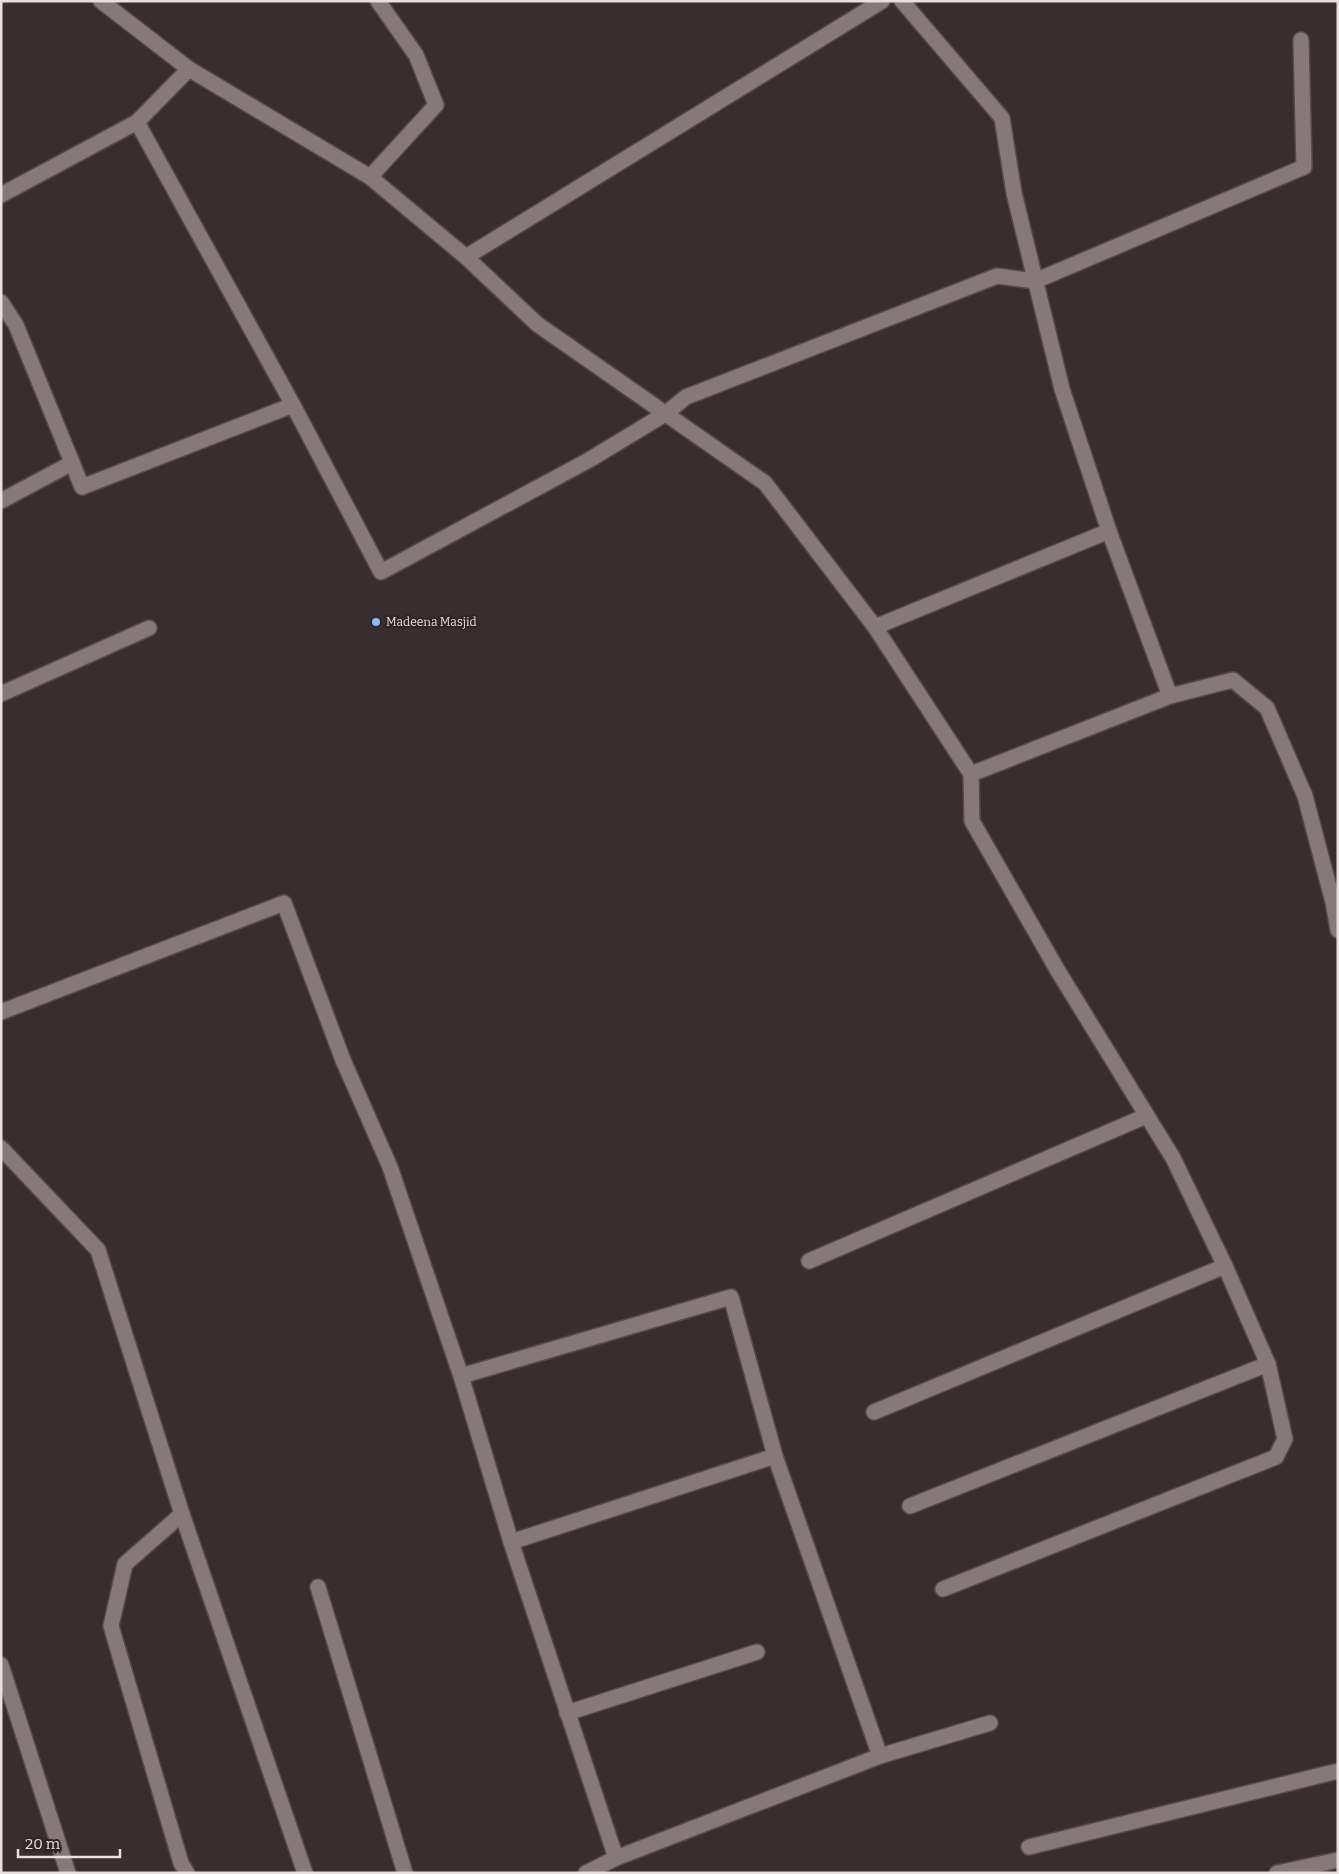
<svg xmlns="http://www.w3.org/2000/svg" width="1339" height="1874" font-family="Bitter,serif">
	<rect width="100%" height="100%" fill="#392e2f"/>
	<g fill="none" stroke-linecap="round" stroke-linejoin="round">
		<defs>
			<g id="minor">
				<polyline points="101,1 189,69 370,177 466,257 537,324 765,483 875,627 971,774 972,821 1058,971 1173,1158 1225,1266 1268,1364 1285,1439 1276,1457 943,1589"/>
				<polyline points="902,1 1002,118 1014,193 1062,389 1109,531 1170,696"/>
				<polyline points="137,122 293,405 381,572 589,460 665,414 686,397 997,276 1035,281 1304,167 1301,40"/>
				<polyline points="370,177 436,105 416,55 378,1"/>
				<polyline points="1,195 137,122 189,69"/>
				<polyline points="466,257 882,1"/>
				<polyline points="1,302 16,325 82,487 293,405"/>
				<polyline points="1,501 72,463"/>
				<polyline points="875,627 1109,531"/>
				<polyline points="1,694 149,628"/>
				<polyline points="971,774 1170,696 1233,680 1267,708 1305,796 1333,902 1338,930"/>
				<polyline points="1,1012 284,903 343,1060 390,1167 461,1376 511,1542 616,1858"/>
				<polyline points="1,1148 98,1250 182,1514 305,1873"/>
				<polyline points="809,1261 1146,1116"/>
				<polyline points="461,1376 731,1297 775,1456 880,1756"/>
				<polyline points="874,1412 1225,1266"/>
				<polyline points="910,1506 1268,1364"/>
				<polyline points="182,1514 125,1564 111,1626 181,1863 187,1873"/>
				<polyline points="511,1542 775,1456"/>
				<polyline points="318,1587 405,1873"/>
				<polyline points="1,1665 68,1873"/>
				<polyline points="567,1713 757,1652"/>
				<polyline points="1029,1847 1338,1771"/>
				<polyline points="586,1873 616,1858 880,1756 990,1723"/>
				<polyline points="1277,1873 1338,1860"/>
			</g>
		</defs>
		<!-- minor casing -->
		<use href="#minor" stroke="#544b4b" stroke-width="18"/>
		<!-- minor -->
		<use href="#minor" stroke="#867979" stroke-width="15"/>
	</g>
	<!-- markers -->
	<circle fill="#8abafc" stroke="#2f2525" stroke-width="2" cx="376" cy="622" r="5"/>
	<g text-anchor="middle" stroke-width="4" stroke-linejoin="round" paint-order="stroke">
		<!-- poi labels -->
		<g font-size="12" fill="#e7dfe0" stroke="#2f2525" text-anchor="start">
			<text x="386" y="626">Madeena Masjid</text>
		</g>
	</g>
	<!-- border -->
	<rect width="1339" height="1874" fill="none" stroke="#e7dfe0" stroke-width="5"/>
	<!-- scale -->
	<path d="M18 1849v8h102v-8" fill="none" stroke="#e7dfe0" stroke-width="2.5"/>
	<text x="25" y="1849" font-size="15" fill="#e7dfe0" stroke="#2f2525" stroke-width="4" paint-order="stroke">20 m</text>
</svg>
